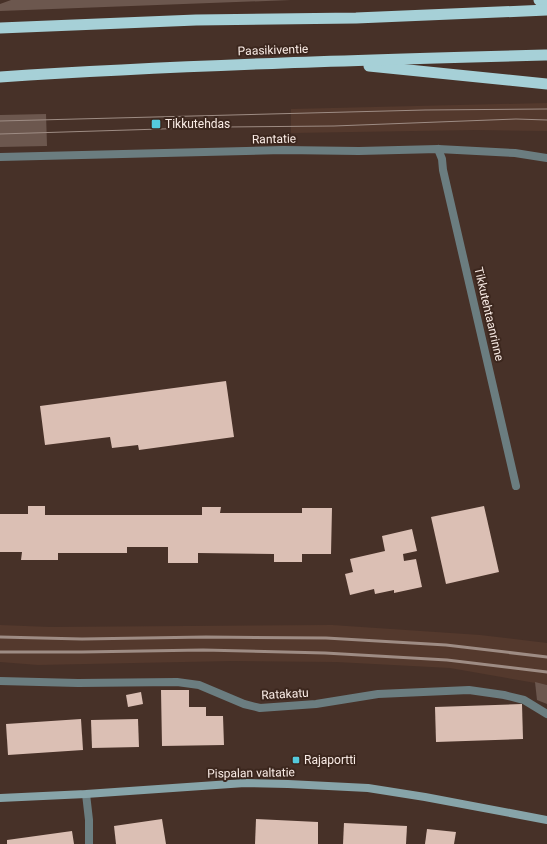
<svg xmlns="http://www.w3.org/2000/svg" width="547" height="844" font-family="Roboto,sans-serif">
	<rect width="100%" height="100%" fill="#473128"/>
	<!-- built -->
	<g fill="#54392d">
		<polygon points="547,103 547,131 476,130 291,133 291,109"/>
		<polygon points="0,625 50,627 332,625 480,635 547,643 547,685 450,668 336,662 232,661 38,665 0,662"/>
	</g>
	<!-- green -->
	<g fill="#6c574e">
		<polygon points="11,0 291,0 0,11 0,4"/>
		<polygon points="46,114 47,146 0,147 0,115"/>
		<polygon points="535,682 547,685 547,704 537,700"/>
	</g>
	<!-- building -->
	<g fill="#dbbfb4">
		<polygon points="226,381 234,437 139,450 138,445 112,448 110,437 45,445 40,406"/>
		<polygon points="28,506 45,506 45,515 202,515 202,507 221,507 220,513 302,513 302,508 332,508 331,554 302,554 302,562 274,562 274,554 198,553 198,563 168,563 168,547 127,547 127,553 58,553 58,560 21,560 22,552 0,552 0,514 28,514"/>
		<polygon points="484,506 499,572 446,584 431,517"/>
		<polygon points="412,529 417,551 403,554 404,561 416,559 422,587 394,593 394,590 375,594 374,589 350,595 345,574 353,572 350,559 385,551 382,536"/>
		<polygon points="161,690 189,690 189,707 206,707 206,716 223,716 224,745 162,746"/>
		<polygon points="141,692 143,704 128,707 126,695"/>
		<polygon points="522,704 523,739 436,742 435,707"/>
		<polygon points="81,719 83,750 8,755 6,724"/>
		<polygon points="138,719 139,747 92,748 91,720"/>
		<polygon points="162,819 166,844 116,844 114,826"/>
		<polygon points="256,819 318,822 318,844 255,844"/>
		<polygon points="344,823 407,826 406,844 343,844"/>
		<polygon points="427,829 456,832 454,844 425,844"/>
		<polygon points="72,831 74,844 7,844 7,840"/>
	</g>
	<g fill="none" stroke-linecap="round" stroke-linejoin="round">
		<!-- minor -->
		<g stroke="#6b7d80" stroke-width="8">
			<polyline points="438,149 442,159 443,170 516,486"/>
			<polyline points="0,157 283,150 359,151 438,149 515,153 547,158"/>
			<polyline points="0,681 78,683 177,682 199,685 244,704 260,708 316,704 378,694 469,690 504,695 524,700 547,714"/>
			<polyline points="86,794 89,820 89,844"/>
		</g>
		<!-- secondary -->
		<polyline stroke="#87a4a9" stroke-width="8" points="0,798 86,794 245,783 288,784 368,788 425,797 547,820"/>
		<!-- trunk -->
		<g stroke="#a6d0d7" stroke-width="11">
			<polyline points="539,0 547,1"/>
			<polyline points="0,28 196,20 356,18 547,10"/>
			<polyline points="369,66 547,84"/>
			<path d="M0,77C182,65 365,60 547,55"/>
		</g>
		<!-- tram -->
		<g stroke="#9e8c84" stroke-width="1">
			<polyline points="0,121 425,110 547,109"/>
			<polyline points="0,134 225,127 334,126 516,119 547,120"/>
		</g>
		<!-- rail -->
		<g stroke="#9e8c84" stroke-width="3">
			<polyline points="0,637 82,639 206,637 326,638 446,645 547,657"/>
			<polyline points="0,652 82,652 203,650 325,653 447,660 547,672"/>
		</g>
	</g>
	<!-- markers -->
	<g fill="#54cadd" stroke="#3c271e" stroke-width="1.5">
		<rect x="151" y="119" width="10" height="10" rx="2"/>
		<rect x="292" y="756" width="8" height="8" rx="2"/>
	</g>
	<g text-anchor="middle" stroke-width="4" stroke-linejoin="round" paint-order="stroke">
		<!-- street labels -->
		<g font-size="12" fill="#f9ebe5" stroke="#3c271e">
			<text transform="translate(273 50) rotate(-2)" y="4">Paasikiventie</text>
			<text transform="translate(274 139) rotate(-1)" y="4">Rantatie</text>
			<text transform="translate(489 314) rotate(77)" y="4">Tikkutehtaanrinne</text>
			<text transform="translate(285 694) rotate(-3)" y="4">Ratakatu</text>
			<text transform="translate(251 773) rotate(-1)" y="4">Pispalan valtatie</text>
		</g>
		<!-- poi labels -->
		<g font-size="12" fill="#f9ebe5" stroke="#3c271e" text-anchor="start">
			<text x="165" y="128">Tikkutehdas</text>
			<text x="304" y="764">Rajaportti</text>
		</g>
	</g>
</svg>
